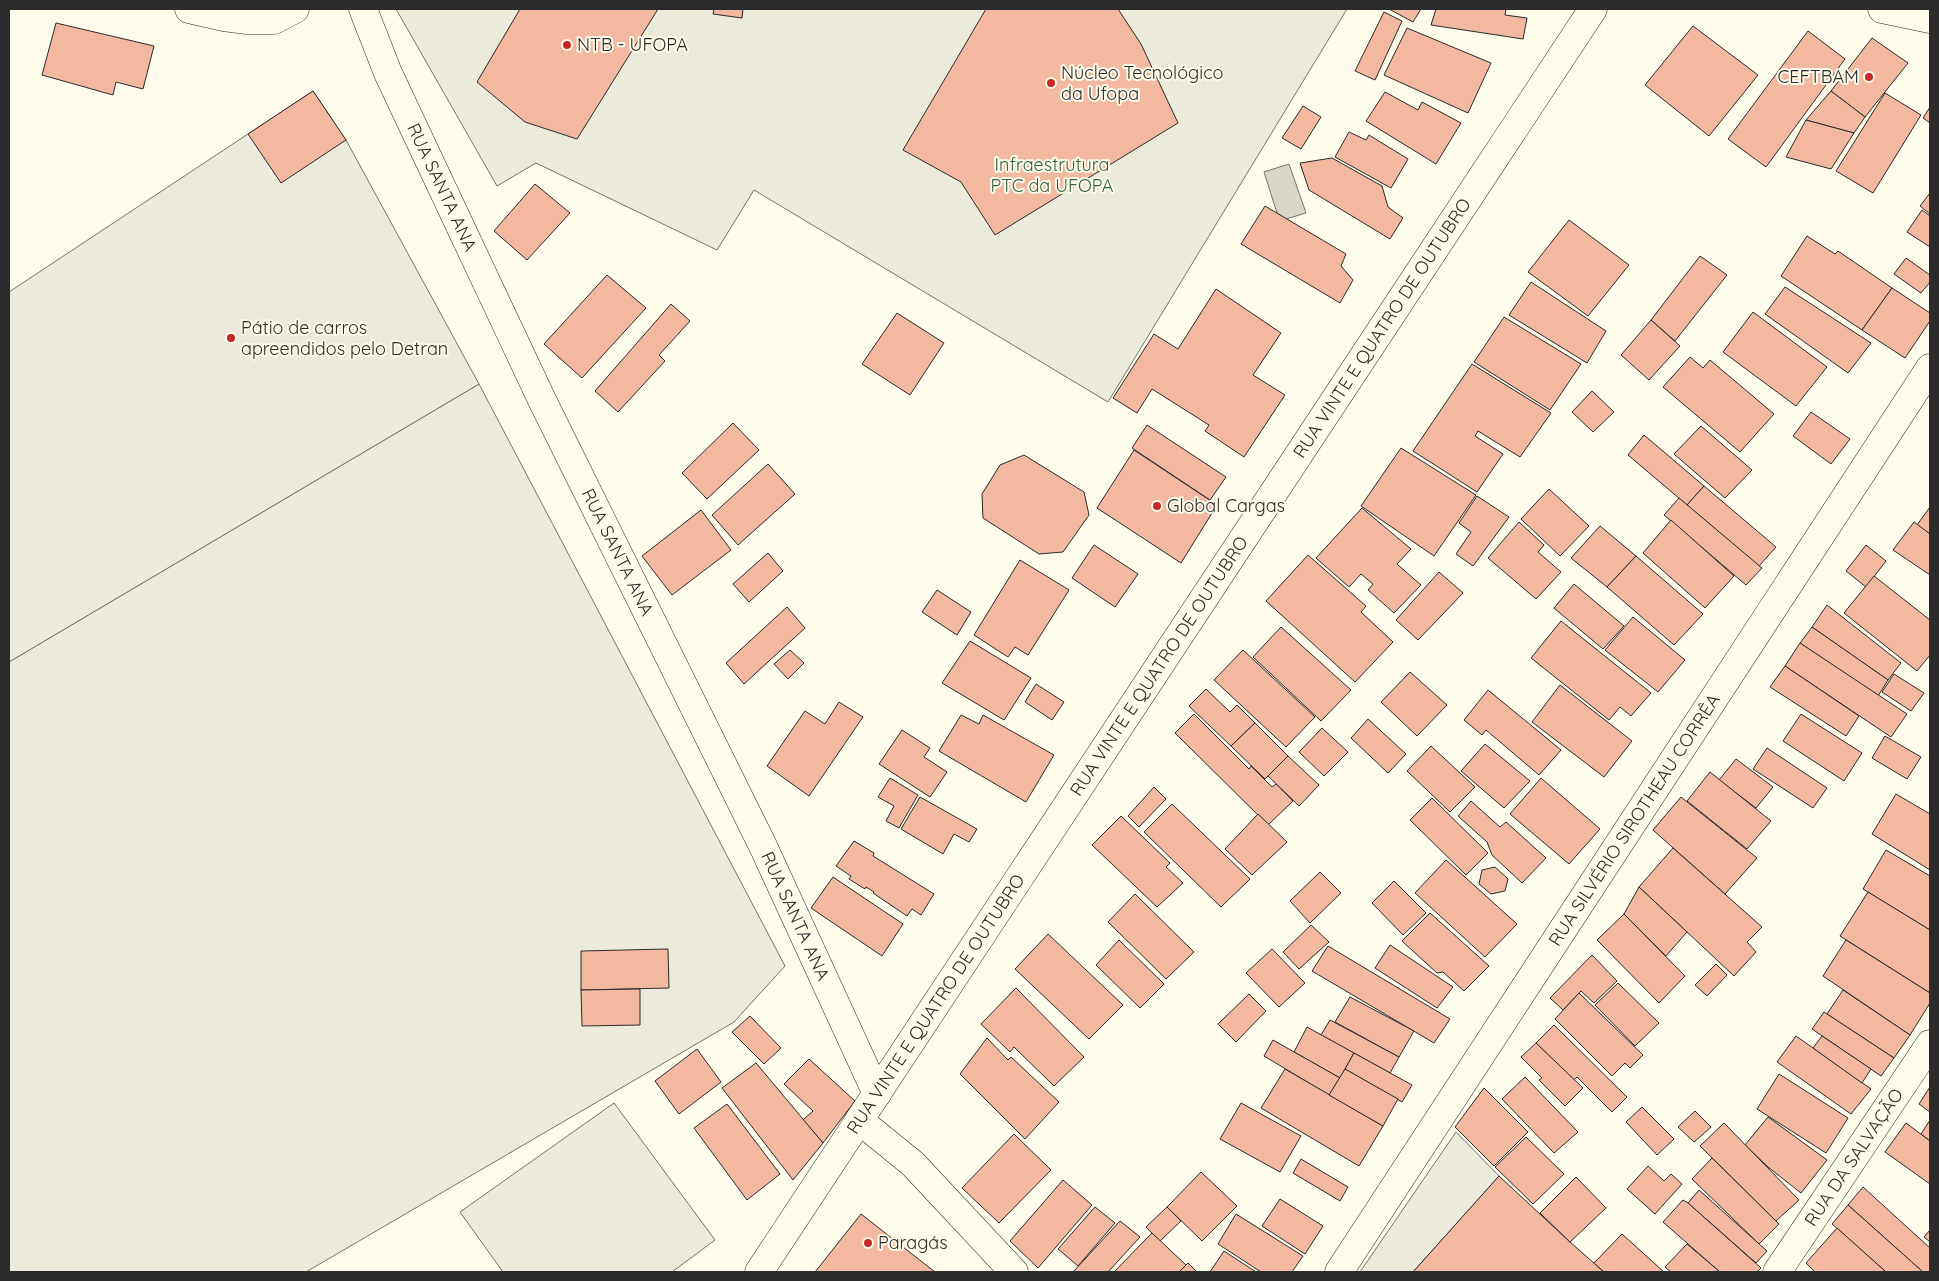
<svg xmlns="http://www.w3.org/2000/svg" width="1939" height="1281" font-family="Quicksand,sans-serif">
	<rect width="100%" height="100%" fill="#fdfbea"/>
	<!-- green -->
	<g fill="#ecebdb" stroke="#74746e">
		<polygon points="396,9 1347,9 1108,402 754,190 717,250 536,163 497,186"/>
		<polygon points="479,384 785,966 734,1022 306,1272 9,1272 9,662"/>
		<polygon points="614,1103 715,1240 672,1272 503,1272 460,1212"/>
	</g>
	<!-- parking -->
	<g fill="#eceadb" stroke="#74746e">
		<polygon points="313,91 346,140 479,384 9,662 9,292"/>
		<polygon points="1456,1132 1499,1176 1413,1272 1360,1272"/>
	</g>
	<!-- water -->
	<polygon fill="#d8d7c9" stroke="#74746e" points="1289,164 1306,213 1286,219 1277,213 1264,172"/>
	<!-- building -->
	<g fill="#f2b8a0" stroke="#2b2b2b">
		<polygon points="520,9 658,9 577,139 525,122 477,82"/>
		<polygon points="714,9 743,9 742,18 713,14"/>
		<polygon points="986,9 1118,9 1141,44 1178,123 995,235 961,182 903,150"/>
		<polygon points="1389,9 1421,9 1413,22"/>
		<polygon points="1436,9 1506,9 1505,15 1527,18 1523,39 1431,25"/>
		<polygon points="1384,12 1402,21 1375,80 1355,71"/>
		<polygon points="56,23 154,46 143,89 116,82 113,95 42,75"/>
		<polygon points="1693,26 1758,75 1709,136 1645,85"/>
		<polygon points="1407,28 1491,63 1468,113 1384,75"/>
		<polygon points="1808,31 1845,59 1766,167 1728,139"/>
		<polygon points="1872,38 1908,63 1865,117 1831,91"/>
		<polygon points="313,91 346,140 281,183 248,134"/>
		<polygon points="1831,91 1865,117 1854,133 1806,120"/>
		<polygon points="1385,92 1418,110 1422,102 1461,123 1436,164 1366,121"/>
		<polygon points="1885,93 1921,115 1873,193 1836,171"/>
		<polygon points="1303,106 1321,117 1301,149 1282,138"/>
		<polygon points="1930,107 1930,123 1923,118"/>
		<polygon points="1806,120 1854,133 1831,169 1786,157"/>
		<polygon points="1349,132 1366,140 1369,135 1408,159 1391,188 1335,157"/>
		<polygon points="1332,158 1382,186 1388,207 1403,218 1390,239 1309,190 1300,163"/>
		<polygon points="535,184 570,213 527,260 494,231"/>
		<polygon points="1930,193 1930,214 1920,206"/>
		<polygon points="1265,206 1346,254 1341,266 1353,280 1340,303 1241,244"/>
		<polygon points="1922,210 1930,216 1930,247 1907,232"/>
		<polygon points="1569,220 1629,265 1588,316 1528,272"/>
		<polygon points="1807,236 1835,254 1838,251 1892,288 1862,330 1781,276"/>
		<polygon points="1700,256 1727,275 1675,341 1651,320"/>
		<polygon points="1906,258 1930,275 1930,282 1921,293 1894,274"/>
		<polygon points="607,275 646,308 582,378 544,344"/>
		<polygon points="1531,282 1606,331 1587,363 1509,315"/>
		<polygon points="1785,287 1871,343 1848,373 1765,314"/>
		<polygon points="1892,288 1930,313 1930,321 1905,358 1862,330"/>
		<polygon points="1216,289 1281,333 1253,375 1285,395 1244,457 1205,431 1209,425 1152,389 1137,413 1113,398 1154,334 1178,349"/>
		<polygon points="671,304 690,321 659,355 665,361 618,412 595,391"/>
		<polygon points="1753,312 1827,367 1796,406 1723,352"/>
		<polygon points="897,313 944,343 910,395 862,364"/>
		<polygon points="1504,317 1581,364 1550,410 1474,362"/>
		<polygon points="1651,320 1680,346 1649,380 1621,355"/>
		<polygon points="1690,357 1703,368 1710,360 1774,414 1740,452 1663,387"/>
		<polygon points="1472,364 1551,413 1520,457 1478,431 1475,436 1503,454 1477,492 1413,451"/>
		<polygon points="1592,391 1614,412 1593,432 1572,412"/>
		<polygon points="1811,412 1850,439 1831,464 1793,436"/>
		<polygon points="733,423 759,450 707,499 682,473"/>
		<polygon points="1147,425 1226,477 1210,500 1132,448"/>
		<polygon points="1701,426 1752,470 1725,498 1674,454"/>
		<polygon points="1644,435 1704,486 1687,505 1628,455"/>
		<polygon points="1401,448 1476,495 1434,556 1361,506"/>
		<polygon points="1134,450 1217,505 1181,563 1097,508"/>
		<polygon points="1024,455 1084,492 1089,515 1063,552 1039,554 983,518 982,494 1000,465"/>
		<polygon points="768,464 795,494 738,545 712,515"/>
		<polygon points="1704,486 1776,547 1759,566 1687,505"/>
		<polygon points="1549,489 1589,526 1560,556 1521,519"/>
		<polygon points="1477,496 1509,517 1473,566 1456,554 1471,532 1459,523"/>
		<polygon points="1679,498 1762,568 1746,585 1664,515"/>
		<polygon points="1930,507 1930,534 1917,525"/>
		<polygon points="1362,508 1411,549 1397,564 1421,585 1394,613 1368,590 1373,584 1361,574 1349,587 1316,558"/>
		<polygon points="701,510 731,550 672,595 642,556"/>
		<polygon points="1671,520 1734,576 1705,608 1643,553"/>
		<polygon points="1519,522 1544,545 1538,552 1561,572 1536,599 1488,558"/>
		<polygon points="1914,522 1930,534 1930,575 1893,550"/>
		<polygon points="1600,526 1636,556 1607,587 1571,558"/>
		<polygon points="1094,545 1138,574 1115,607 1072,578"/>
		<polygon points="1866,545 1886,561 1866,587 1846,571"/>
		<polygon points="768,553 783,571 749,602 733,584"/>
		<polygon points="1308,555 1366,606 1361,612 1393,642 1355,682 1266,601"/>
		<polygon points="1636,556 1703,614 1674,645 1607,587"/>
		<polygon points="1020,560 1069,590 1028,655 1015,647 1008,657 974,635"/>
		<polygon points="1439,572 1463,593 1418,640 1396,620"/>
		<polygon points="1874,576 1930,620 1930,655 1917,671 1844,613"/>
		<polygon points="1574,584 1624,626 1603,649 1554,608"/>
		<polygon points="937,590 971,612 957,635 922,612"/>
		<polygon points="1827,605 1901,663 1888,680 1812,627"/>
		<polygon points="787,607 805,628 744,684 726,663"/>
		<polygon points="1633,617 1685,660 1658,692 1605,650"/>
		<polygon points="1561,621 1651,693 1631,716 1620,707 1609,720 1531,658"/>
		<polygon points="1281,627 1351,690 1321,721 1253,657"/>
		<polygon points="1812,627 1888,680 1878,696 1800,643"/>
		<polygon points="970,641 1031,678 1004,720 942,683"/>
		<polygon points="1800,643 1907,714 1891,737 1785,666"/>
		<polygon points="790,650 804,663 788,679 774,664"/>
		<polygon points="1243,650 1315,717 1286,747 1214,680"/>
		<polygon points="1785,666 1859,716 1846,736 1770,687"/>
		<polygon points="1410,672 1447,705 1417,736 1381,702"/>
		<polygon points="1894,674 1924,693 1911,711 1882,692"/>
		<polygon points="1036,684 1064,702 1052,720 1025,702"/>
		<polygon points="1560,685 1632,741 1604,777 1532,722"/>
		<polygon points="1206,689 1230,712 1237,705 1255,723 1231,746 1189,706"/>
		<polygon points="1488,690 1561,750 1539,775 1486,730 1482,735 1464,720"/>
		<polygon points="839,702 863,717 809,796 767,766 805,711 825,724"/>
		<polygon points="1194,714 1249,769 1251,766 1272,787 1276,784 1293,801 1268,825 1175,733"/>
		<polygon points="1801,714 1862,753 1844,781 1783,741"/>
		<polygon points="961,715 979,724 983,715 1054,755 1026,802 939,751"/>
		<polygon points="1368,719 1406,754 1388,773 1351,738"/>
		<polygon points="1255,723 1288,756 1265,779 1231,746"/>
		<polygon points="1322,728 1348,752 1324,776 1299,752"/>
		<polygon points="902,730 930,748 924,757 947,772 930,797 879,764"/>
		<polygon points="1885,736 1921,757 1907,779 1872,758"/>
		<polygon points="1485,744 1530,781 1504,808 1461,771"/>
		<polygon points="1431,746 1475,787 1450,812 1407,771"/>
		<polygon points="1767,748 1827,788 1813,808 1753,769"/>
		<polygon points="1288,756 1319,785 1299,806 1268,776"/>
		<polygon points="1736,759 1773,787 1756,808 1719,780"/>
		<polygon points="1710,772 1771,821 1747,849 1687,801"/>
		<polygon points="890,778 918,795 899,828 886,821 894,806 878,797"/>
		<polygon points="1541,778 1600,829 1569,864 1510,814"/>
		<polygon points="1154,787 1166,799 1139,827 1128,816"/>
		<polygon points="1896,794 1930,814 1930,870 1872,834"/>
		<polygon points="920,797 977,829 969,842 954,834 943,854 901,829"/>
		<polygon points="1681,797 1757,858 1725,894 1653,830"/>
		<polygon points="1432,798 1488,853 1466,875 1410,820"/>
		<polygon points="1471,801 1500,827 1506,822 1546,858 1522,883 1492,855 1487,842 1458,816"/>
		<polygon points="1172,804 1250,879 1221,907 1144,832"/>
		<polygon points="1258,814 1287,842 1252,875 1225,849"/>
		<polygon points="1121,816 1170,863 1166,867 1183,883 1157,907 1092,845"/>
		<polygon points="854,841 874,853 873,856 934,894 921,915 912,909 907,916 873,893 874,892 866,887 865,889 849,879 851,876 836,866"/>
		<polygon points="1673,848 1762,927 1747,942 1756,952 1734,976 1639,887"/>
		<polygon points="1886,850 1930,876 1930,930 1863,889"/>
		<polygon points="1446,860 1517,924 1485,957 1415,893"/>
		<polygon points="1495,867 1508,879 1505,891 1491,894 1479,884 1482,870"/>
		<polygon points="1320,872 1341,893 1310,923 1290,901"/>
		<polygon points="833,877 903,924 882,956 811,908"/>
		<polygon points="1394,881 1426,913 1403,935 1372,903"/>
		<polygon points="1639,887 1687,932 1666,956 1624,914"/>
		<polygon points="1868,892 1930,930 1930,993 1840,936"/>
		<polygon points="1135,894 1194,952 1166,979 1108,922"/>
		<polygon points="1430,913 1489,966 1464,991 1443,972 1437,973 1402,941"/>
		<polygon points="1624,914 1685,976 1659,1003 1597,940"/>
		<polygon points="1311,925 1329,942 1299,969 1283,952"/>
		<polygon points="1048,934 1123,1005 1089,1039 1015,969"/>
		<polygon points="1119,940 1164,984 1140,1008 1096,965"/>
		<polygon points="1846,940 1930,993 1930,1003 1910,1035 1823,976"/>
		<polygon points="1390,945 1453,987 1437,1008 1375,968"/>
		<polygon points="1328,946 1450,1019 1434,1043 1312,971"/>
		<polygon points="668,949 669,988 581,990 581,951"/>
		<polygon points="1272,949 1305,983 1279,1007 1246,973"/>
		<polygon points="1592,955 1617,981 1594,1003 1581,991 1563,1010 1550,998"/>
		<polygon points="1716,964 1727,975 1707,996 1695,985"/>
		<polygon points="1618,983 1659,1023 1635,1046 1595,1005"/>
		<polygon points="1016,988 1084,1057 1054,1086 1014,1047 1010,1052 981,1024"/>
		<polygon points="640,989 640,1025 582,1026 581,990"/>
		<polygon points="1843,990 1910,1035 1894,1058 1827,1014"/>
		<polygon points="1579,993 1643,1055 1630,1068 1625,1063 1612,1076 1555,1019"/>
		<polygon points="1249,994 1266,1011 1236,1042 1218,1024"/>
		<polygon points="1350,997 1414,1031 1399,1057 1335,1022"/>
		<polygon points="1824,1012 1894,1058 1881,1076 1812,1029"/>
		<polygon points="750,1016 781,1048 764,1064 732,1032"/>
		<polygon points="1330,1020 1399,1057 1390,1073 1321,1035"/>
		<polygon points="1554,1025 1627,1097 1612,1112 1577,1077 1574,1080 1536,1043"/>
		<polygon points="1307,1027 1354,1053 1340,1078 1294,1052"/>
		<polygon points="1796,1036 1871,1089 1851,1114 1777,1062"/>
		<polygon points="1822,1036 1871,1069 1862,1083 1813,1048"/>
		<polygon points="987,1038 1008,1060 1011,1057 1059,1102 1025,1139 960,1074"/>
		<polygon points="1273,1040 1340,1078 1329,1095 1264,1056"/>
		<polygon points="1536,1043 1583,1088 1565,1106 1539,1080 1542,1078 1521,1057"/>
		<polygon points="697,1049 721,1082 679,1114 655,1081"/>
		<polygon points="1354,1053 1412,1085 1402,1102 1345,1069"/>
		<polygon points="809,1059 855,1101 823,1143 803,1120 813,1111 784,1084"/>
		<polygon points="756,1063 823,1143 793,1180 722,1088"/>
		<polygon points="1285,1069 1383,1126 1359,1166 1261,1108"/>
		<polygon points="1345,1069 1398,1099 1383,1126 1329,1095"/>
		<polygon points="1779,1074 1848,1118 1826,1153 1757,1109"/>
		<polygon points="1525,1077 1578,1132 1554,1153 1502,1099"/>
		<polygon points="1930,1087 1930,1112 1919,1104"/>
		<polygon points="1484,1088 1528,1132 1494,1166 1455,1127"/>
		<polygon points="1241,1103 1301,1136 1280,1172 1220,1139"/>
		<polygon points="727,1104 780,1174 747,1200 694,1128"/>
		<polygon points="1642,1107 1674,1139 1657,1155 1626,1122"/>
		<polygon points="1695,1111 1711,1127 1694,1142 1678,1127"/>
		<polygon points="1768,1117 1827,1160 1801,1193 1768,1167 1745,1145"/>
		<polygon points="1930,1120 1930,1141 1921,1134"/>
		<polygon points="1724,1123 1799,1200 1776,1221 1700,1146"/>
		<polygon points="1906,1123 1930,1141 1930,1184 1885,1152"/>
		<polygon points="1014,1134 1051,1170 999,1223 962,1188"/>
		<polygon points="1526,1137 1564,1174 1533,1204 1495,1167"/>
		<polygon points="1712,1158 1779,1224 1759,1244 1692,1179"/>
		<polygon points="1301,1159 1348,1187 1340,1201 1293,1173"/>
		<polygon points="1648,1166 1664,1181 1671,1174 1682,1184 1655,1214 1627,1189"/>
		<polygon points="1201,1172 1237,1206 1202,1241 1167,1207"/>
		<polygon points="1499,1176 1570,1242 1604,1272 1413,1272"/>
		<polygon points="1576,1177 1606,1208 1570,1242 1540,1213"/>
		<polygon points="1063,1180 1092,1205 1038,1268 1010,1241"/>
		<polygon points="1863,1187 1930,1248 1930,1272 1923,1272 1848,1205"/>
		<polygon points="1699,1190 1767,1251 1756,1263 1688,1203"/>
		<polygon points="1280,1199 1323,1226 1305,1254 1262,1226"/>
		<polygon points="1683,1200 1688,1203 1761,1268 1757,1272 1720,1272 1663,1222"/>
		<polygon points="1848,1205 1923,1272 1886,1272 1832,1224"/>
		<polygon points="1095,1207 1115,1223 1078,1266 1058,1249"/>
		<polygon points="1167,1207 1181,1221 1160,1241 1146,1227"/>
		<polygon points="861,1214 935,1272 815,1272"/>
		<polygon points="1236,1214 1303,1256 1292,1272 1261,1272 1218,1244"/>
		<polygon points="1120,1221 1140,1237 1108,1272 1073,1272"/>
		<polygon points="1837,1228 1886,1272 1815,1272 1806,1263"/>
		<polygon points="1930,1230 1930,1242 1924,1237"/>
		<polygon points="1152,1233 1186,1265 1179,1272 1114,1272"/>
		<polygon points="1622,1234 1664,1272 1604,1272 1594,1263"/>
		<polygon points="1687,1244 1720,1272 1671,1272 1665,1267"/>
		<polygon points="1224,1251 1256,1272 1210,1272"/>
		<polygon points="1188,1263 1197,1272 1179,1272"/>
	</g>
	<g fill="none" stroke-linecap="round" stroke-linejoin="round">
		<defs>
			<g id="minor">
				<polyline points="189,9 224,17 247,20 274,20 295,9"/>
				<path id="s1" d="M363,9L388,73L542,400L763,846L877,1094"/>
				<polyline points="859,1120 913,1164 1014,1272"/>
				<path id="s2" d="M759,1272L1593,9"/>
				<path id="s3" d="M1339,1272L1930,368"/>
				<path id="s4" d="M1777,1272L1930,1044"/>
			</g>
			<polyline id="tertiary" points="1882,9 1930,19"/>
		</defs>
		<!-- minor casing -->
		<use href="#minor" stroke="#2b2b2b" stroke-width="29"/>
		<!-- tertiary casing -->
		<use href="#tertiary" stroke="#2b2b2b" stroke-width="29"/>
		<!-- minor -->
		<use href="#minor" stroke="#fdfbea" stroke-width="28"/>
		<!-- tertiary -->
		<use href="#tertiary" stroke="#fdfbea" stroke-width="28"/>
	</g>
	<!-- markers -->
	<g fill="#c62828" stroke="#fdfbea" stroke-width="2">
		<circle cx="567" cy="45" r="5"/>
		<circle cx="1869" cy="77" r="5"/>
		<circle cx="1051" cy="83" r="5"/>
		<circle cx="231" cy="338" r="5"/>
		<circle cx="1157" cy="506" r="5"/>
		<circle cx="868" cy="1243" r="5"/>
	</g>
	<g text-anchor="middle" stroke-width="4" stroke-linejoin="round" paint-order="stroke">
		<!-- poi labels -->
		<g font-size="18" fill="#2b2b2b" stroke="#fdfbea" text-anchor="start">
			<text x="577" y="51">NTB - UFOPA</text>
			<text x="1061" y="79">Núcleo Tecnológico<tspan x="1061" dy="21">da Ufopa</tspan></text>
			<text x="1859" y="83" text-anchor="end">CEFTBAM</text>
			<text x="241" y="334">Pátio de carros<tspan x="241" dy="21">apreendidos pelo Detran</tspan></text>
			<text x="1167" y="512">Global Cargas</text>
			<text x="878" y="1249">Paragás</text>
		</g>
		<!-- park labels -->
		<g font-size="18" fill="#34623c" stroke="#fdfbea">
			<text x="1052" y="171">Infraestrutura<tspan x="1052" dy="21">PTC da UFOPA</tspan></text>
		</g>
		<!-- street labels -->
		<g font-size="18" fill="#2b2b2b" stroke="#fdfbea">
			<text dy="6" stroke="none"><textPath href="#s1" startOffset="195">RUA SANTA ANA</textPath></text>
			<text dy="6" stroke="none"><textPath href="#s2" startOffset="1131">RUA VINTE E QUATRO DE OUTUBRO</textPath></text>
			<text dy="6" stroke="none"><textPath href="#s1" startOffset="600">RUA SANTA ANA</textPath></text>
			<text dy="6" stroke="none"><textPath href="#s2" startOffset="726">RUA VINTE E QUATRO DE OUTUBRO</textPath></text>
			<text dy="6" stroke="none"><textPath href="#s3" startOffset="540">RUA SILVÉRIO SIROTHEAU CORRÊA</textPath></text>
			<text dy="6" stroke="none"><textPath href="#s1" startOffset="1005">RUA SANTA ANA</textPath></text>
			<text dy="6" stroke="none"><textPath href="#s2" startOffset="321">RUA VINTE E QUATRO DE OUTUBRO</textPath></text>
			<text dy="6" stroke="none"><textPath href="#s4" startOffset="138">RUA DA SALVAÇÃO</textPath></text>
		</g>
	</g>
	<!-- border -->
	<rect width="1939" height="1281" fill="none" stroke="#2b2b2b" stroke-width="20"/>
</svg>
